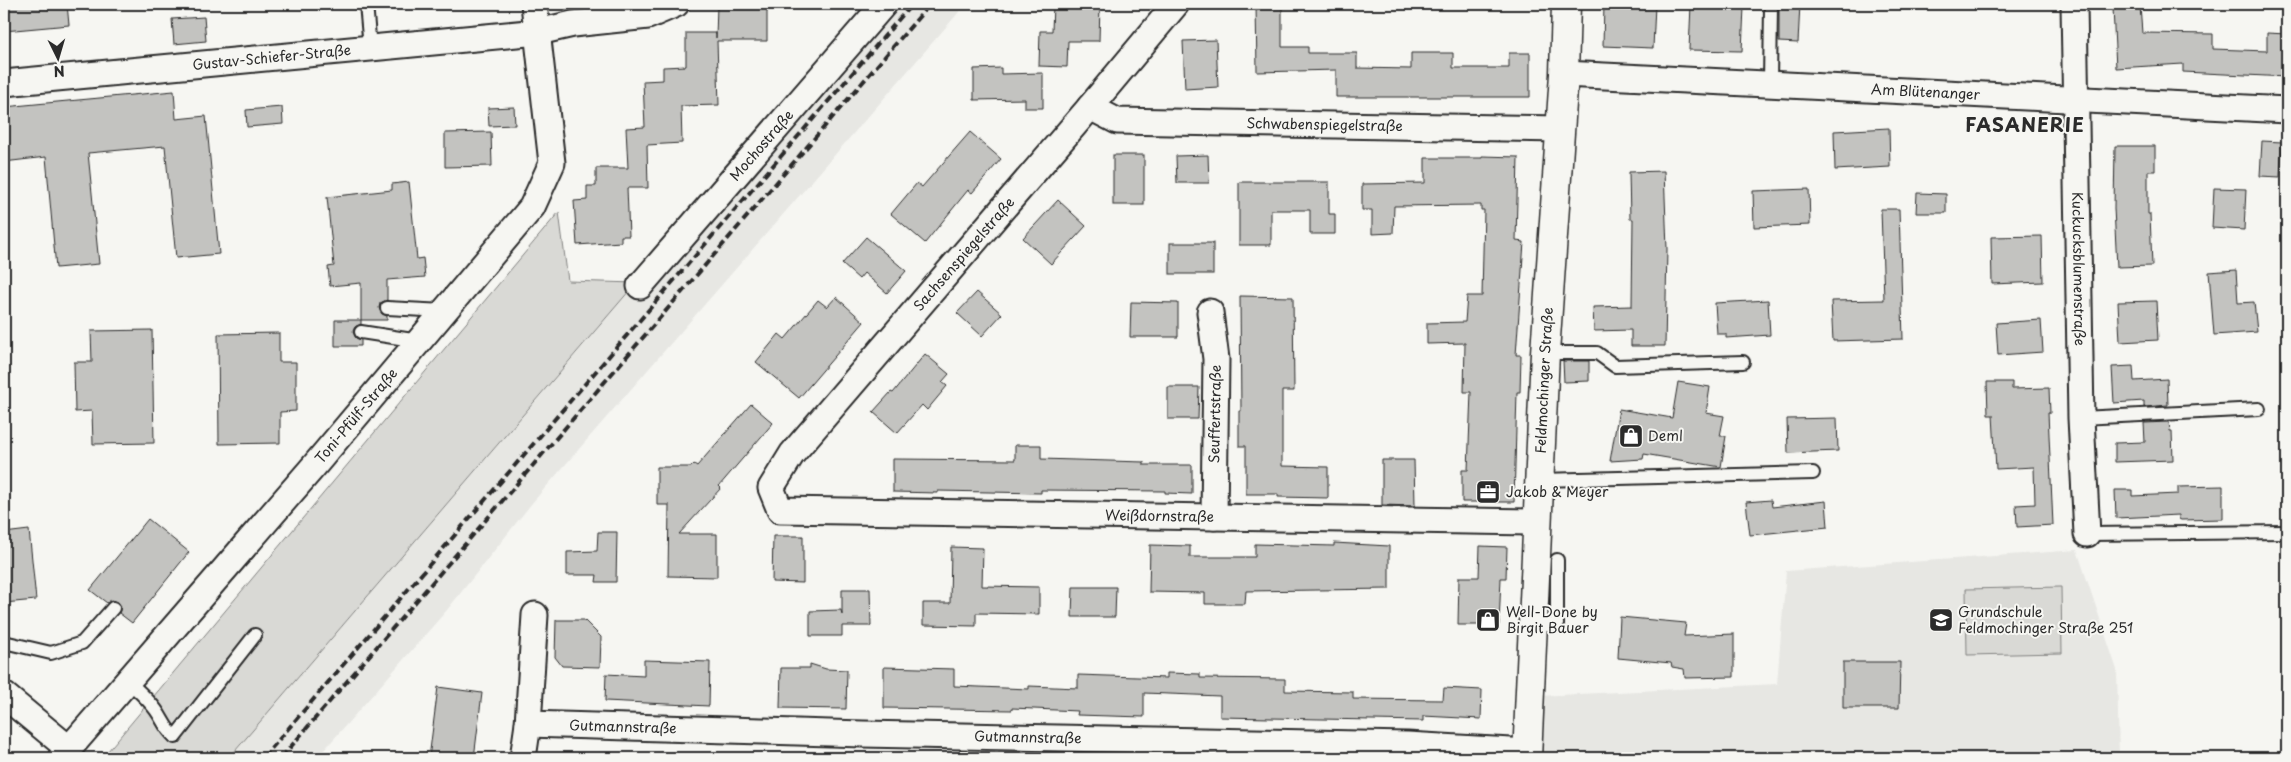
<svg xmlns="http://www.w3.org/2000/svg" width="2291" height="762" font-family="'Playpen Sans',sans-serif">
	<rect width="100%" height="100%" fill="#f6f6f2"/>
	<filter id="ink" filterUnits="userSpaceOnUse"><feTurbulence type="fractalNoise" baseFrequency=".02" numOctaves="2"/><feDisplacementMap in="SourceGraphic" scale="10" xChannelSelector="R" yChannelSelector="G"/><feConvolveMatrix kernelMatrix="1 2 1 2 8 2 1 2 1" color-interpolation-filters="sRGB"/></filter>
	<g filter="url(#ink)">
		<!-- built -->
		<g fill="#e7e7e3">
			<polygon points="868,4 966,4 532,503 447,610 317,758 229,758 588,340"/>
			<polygon points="2077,550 2117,670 2119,758 1539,758 1539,696 1777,684 1786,571"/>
		</g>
		<!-- green -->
		<g fill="#d9d9d5" stroke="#828280">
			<polygon points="559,212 568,281 636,283 229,758 102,758"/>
			<polygon points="2061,587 2062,653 1967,655 1966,589"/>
			<polygon points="2282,635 2287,635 2287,713 2283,714"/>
		</g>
		<!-- building -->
		<g fill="#c3c3c0" stroke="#2b2b2b">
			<polygon points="4,4 67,4 69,25 4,31"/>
			<polygon points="717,4 767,4 767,41 717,41 719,105 681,106 682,143 647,145 648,188 627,188 629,236 621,236 621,242 577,245 574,201 587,200 587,186 596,186 596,168 628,168 626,128 645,127 643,81 663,80 663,67 686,66 686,33 716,33 716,38"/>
			<polygon points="1053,4 1100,4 1099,41 1068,41 1067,67 1039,66 1040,31 1052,31"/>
			<polygon points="1256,4 1282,4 1282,47 1308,47 1308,53 1357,53 1357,68 1411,69 1411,53 1453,53 1453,68 1509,68 1509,53 1530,53 1530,97 1336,97 1336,70 1257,72"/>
			<polygon points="1604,4 1655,5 1653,48 1603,46"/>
			<polygon points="1779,4 1800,4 1798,43 1779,42"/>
			<polygon points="1691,5 1744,7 1742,51 1689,50"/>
			<polygon points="2140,6 2142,33 2213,34 2213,49 2267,51 2267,33 2287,34 2287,77 2183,72 2183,64 2116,68 2113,8"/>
			<polygon points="204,17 206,41 174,44 172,19"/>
			<polygon points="1216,40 1218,87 1185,89 1183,41"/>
			<polygon points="1001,68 1001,74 1043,73 1043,108 1025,108 1025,99 974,100 974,69"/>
			<polygon points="174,91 176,119 206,116 219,254 176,258 165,146 88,153 99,264 56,268 46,157 4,162 4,107"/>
			<polygon points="282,107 283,124 247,127 246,110"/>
			<polygon points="514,107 515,125 489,126 488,108"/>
			<polygon points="1889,128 1890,167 1835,170 1834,131"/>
			<polygon points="491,132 492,166 445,167 445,133"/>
			<polygon points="970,132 1001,159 972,193 968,190 925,243 891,214 917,183 922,187"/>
			<polygon points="2262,141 2282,142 2280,177 2260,176"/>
			<polygon points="2115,146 2155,146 2155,171 2148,171 2148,214 2150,214 2152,266 2117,267 2114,208"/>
			<rect x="1113" y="155" width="31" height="50"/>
			<polygon points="1208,155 1209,183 1177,183 1176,156"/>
			<polygon points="1482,156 1518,157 1516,241 1524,242 1516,355 1521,355 1520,392 1517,392 1514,502 1462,502 1462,470 1468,470 1471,392 1464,392 1465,343 1427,344 1427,323 1465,322 1467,296 1482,296 1484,210 1481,210 1481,205 1394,206 1393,233 1372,234 1372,210 1362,210 1362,184 1425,183 1425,158 1482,158"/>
			<polygon points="1664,171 1667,249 1665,346 1631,346 1631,330 1594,331 1593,307 1632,306 1633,219 1630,219 1629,172"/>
			<polygon points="409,182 417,259 423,258 425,277 387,280 387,300 380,303 379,308 382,314 387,316 387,320 361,320 361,283 330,286 328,267 334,266 327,197 392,190 392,184"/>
			<polygon points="1239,182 1329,182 1329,214 1335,214 1335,234 1310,234 1310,210 1271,210 1271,245 1239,245"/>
			<polygon points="2214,188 2246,189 2244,230 2212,228"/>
			<polygon points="1809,189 1810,225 1754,227 1753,191"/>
			<polygon points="1917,193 1946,194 1946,213 1916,213"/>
			<polygon points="1058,200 1086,226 1051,264 1023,238"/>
			<polygon points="1881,209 1899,209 1903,339 1833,341 1831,301 1884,300"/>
			<polygon points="2042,236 2043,282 1992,284 1991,237"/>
			<polygon points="866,237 906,271 887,293 864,273 859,279 842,264"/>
			<rect x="1170" y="243" width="43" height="31"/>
			<polygon points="2236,270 2238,303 2254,302 2257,332 2214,335 2209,272"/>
			<polygon points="977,292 1002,314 982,336 957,313"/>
			<polygon points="1240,296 1293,297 1294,391 1282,391 1282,466 1328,467 1328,498 1278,497 1278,494 1246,494 1246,446 1239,446 1239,411 1241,411"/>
			<polygon points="836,297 864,322 799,398 756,362 779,334 785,339 818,300 827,307"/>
			<polygon points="1768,300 1770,335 1726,338 1726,334 1717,334 1715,303"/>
			<polygon points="2156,301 2158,340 2120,342 2118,302"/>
			<polygon points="1131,302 1178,303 1178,337 1130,337"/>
			<polygon points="335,320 361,320 361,324 355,327 353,331 356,338 361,340 361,346 335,346"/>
			<polygon points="2041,320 2043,352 1998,355 1996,323"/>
			<polygon points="152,330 154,443 93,444 92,411 75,412 74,362 92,362 91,331"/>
			<polygon points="279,333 279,362 296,362 296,411 280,412 280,443 219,444 218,334"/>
			<polygon points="925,354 949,374 942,382 947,386 927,410 922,405 897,433 873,412 891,392 893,393"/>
			<polygon points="1563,361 1589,361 1589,381 1564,382"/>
			<polygon points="2133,366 2134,381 2167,379 2168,405 2144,407 2144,401 2114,403 2112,367"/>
			<polygon points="1678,382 1710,387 1706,413 1724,416 1720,436 1726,436 1721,467 1644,454 1643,459 1610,461 1619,409 1672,418"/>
			<polygon points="1987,382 2012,382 2012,389 2049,388 2050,413 2048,413 2053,525 2017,527 2016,505 2035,504 2034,467 1996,469 1993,415 1988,415"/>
			<polygon points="1168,387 1199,387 1198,419 1168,419"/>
			<polygon points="751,404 773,423 719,486 721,488 679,534 717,534 717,577 668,576 669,505 657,505 657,467 691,467 694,464 697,466"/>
			<polygon points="1837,418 1838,451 1788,453 1787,419"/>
			<polygon points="2169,422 2170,431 2172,431 2173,460 2115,462 2115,443 2145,442 2144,423"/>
			<polygon points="1015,445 1041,445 1041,459 1144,462 1144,465 1192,465 1192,494 1165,493 1165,491 1041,490 1041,493 938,491 938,493 893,492 893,459 1015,460"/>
			<polygon points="1382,460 1414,460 1415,506 1382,505"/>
			<polygon points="2223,486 2223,519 2181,520 2179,519 2179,515 2116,518 2115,490 2132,490 2132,496 2178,494 2178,487"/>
			<polygon points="1771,500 1772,507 1826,501 1828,527 1750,535 1746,502"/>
			<polygon points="148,519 189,552 132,623 119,613 121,606 118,602 111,600 107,603 90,590"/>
			<polygon points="29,530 36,600 4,603 4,533"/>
			<polygon points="598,532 617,532 616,582 596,582 597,575 567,575 567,552 597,551"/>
			<polygon points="773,536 803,536 803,583 772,582"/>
			<polygon points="1334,543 1389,546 1389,589 1246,591 1245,604 1205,604 1205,593 1149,592 1150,545 1190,546 1190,557 1255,557 1255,544 1334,546"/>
			<polygon points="1480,546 1507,547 1506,578 1501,578 1499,625 1458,625 1459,577 1479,577"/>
			<polygon points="951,547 983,548 982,586 1039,587 1039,614 976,613 976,626 923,625 923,603 950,603"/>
			<polygon points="1073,587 1116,587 1115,617 1072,617"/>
			<polygon points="842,589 870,589 871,626 842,626 842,636 810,636 810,611 841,610 842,615"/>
			<polygon points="1620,617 1686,623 1684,636 1734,634 1734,677 1685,678 1684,669 1672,667 1671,663 1618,658"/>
			<polygon points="556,620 584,620 601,637 600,667 562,666 555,657"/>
			<polygon points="644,660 710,662 709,706 605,701 606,674 644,676"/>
			<polygon points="1843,662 1900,662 1899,708 1843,708"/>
			<polygon points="810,664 826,669 847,670 846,709 780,708 781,668 810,668"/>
			<polygon points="884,667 954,669 954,686 1029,689 1029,686 1078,688 1078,675 1167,678 1167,673 1200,674 1200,678 1285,679 1285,691 1353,692 1353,699 1443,700 1444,688 1482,690 1481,719 1423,716 1423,721 1220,717 1220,696 1144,693 1144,717 1077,715 1078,711 1012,708 1012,710 884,708"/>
			<polygon points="438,687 482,693 474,758 429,758"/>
		</g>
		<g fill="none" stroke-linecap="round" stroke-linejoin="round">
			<defs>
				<g id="service">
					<polyline points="366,4 370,48"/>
					<polyline points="1770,84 1771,4"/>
					<polyline points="387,308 444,311"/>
					<polyline points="361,332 419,341"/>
					<polyline points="1545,353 1597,353 1615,366 1743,362"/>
					<polyline points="2081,418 2259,409"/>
					<polyline points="1540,480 1813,473"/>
					<polyline points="2087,534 2287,532"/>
					<polyline points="1534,625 1557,625 1557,560"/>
					<polyline points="4,642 51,653 82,643 113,608"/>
					<path d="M127,680C137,690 148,699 156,710C164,721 164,727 175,737L255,635"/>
				</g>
				<g id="minor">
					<path id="s1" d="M1176,4L1090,107L792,454L771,488L780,510L1538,522"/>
					<path id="s2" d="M2074,4L2081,418L2087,534"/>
					<path id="s3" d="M1564,74L2287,110"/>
					<path id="s4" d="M4,83L538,32L573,24L648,16L676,4"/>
					<path id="s5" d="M1090,107L1117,121L1560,129"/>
					<path id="s6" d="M640,286L884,4"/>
					<polyline points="1210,312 1216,359 1214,517"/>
					<polyline points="4,695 68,748"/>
					<path id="s7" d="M528,724L863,734L1407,745L1528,752"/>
					<path id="s8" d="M61,758L314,466L532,207L552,163L534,4"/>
					<polyline points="523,758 528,724 535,615"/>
				</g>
				<g id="secondary">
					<path id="s9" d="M1527,758L1545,353L1564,74L1566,4"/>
				</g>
			</defs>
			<!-- service casing -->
			<use href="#service" stroke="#2b2b2b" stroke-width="16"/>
			<!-- minor casing -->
			<use href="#minor" stroke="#2b2b2b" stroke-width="29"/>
			<!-- secondary casing -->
			<use href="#secondary" stroke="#2b2b2b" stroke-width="31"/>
			<!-- service -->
			<use href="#service" stroke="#f6f6f2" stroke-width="12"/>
			<!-- minor -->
			<use href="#minor" stroke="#f6f6f2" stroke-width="25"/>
			<!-- secondary -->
			<use href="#secondary" stroke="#f6f6f2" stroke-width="28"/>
			<!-- rail -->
			<g stroke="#2b2b2b" stroke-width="4" stroke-dasharray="8 4" stroke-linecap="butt">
				<polyline points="263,758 912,4"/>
				<polyline points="281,758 930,4"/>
			</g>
		</g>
	</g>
	<!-- icons -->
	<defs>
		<symbol id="shop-square" viewBox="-11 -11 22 22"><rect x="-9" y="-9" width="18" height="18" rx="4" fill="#2b2b2b" stroke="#f6f6f2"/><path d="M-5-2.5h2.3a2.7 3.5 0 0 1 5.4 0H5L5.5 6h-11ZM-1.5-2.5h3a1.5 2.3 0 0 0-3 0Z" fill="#fff"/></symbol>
		<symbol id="office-square" viewBox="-11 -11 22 22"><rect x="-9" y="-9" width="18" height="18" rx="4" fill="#2b2b2b" stroke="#f6f6f2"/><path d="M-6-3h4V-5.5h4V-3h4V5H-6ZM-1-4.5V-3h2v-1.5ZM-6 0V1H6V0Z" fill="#fff"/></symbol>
		<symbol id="school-square" viewBox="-11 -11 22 22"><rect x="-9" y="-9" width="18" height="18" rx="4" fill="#2b2b2b" stroke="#f6f6f2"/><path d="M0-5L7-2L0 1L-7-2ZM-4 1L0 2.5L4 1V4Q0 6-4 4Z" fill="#fff"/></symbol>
	</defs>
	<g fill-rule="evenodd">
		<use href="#shop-square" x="1617" y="422" width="28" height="28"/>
		<use href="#office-square" x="1474" y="478" width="28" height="28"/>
		<use href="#shop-square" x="1474" y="606" width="28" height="28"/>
		<use href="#school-square" x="1927" y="606" width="28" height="28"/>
	</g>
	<g text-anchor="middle" stroke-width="4" stroke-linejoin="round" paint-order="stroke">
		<!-- street labels -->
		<g font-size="14" fill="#2b2b2b" stroke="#f6f6f2">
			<text dy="5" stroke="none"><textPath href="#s4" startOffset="269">Gustav-Schiefer-Straße</textPath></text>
			<text dy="5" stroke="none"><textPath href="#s3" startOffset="362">Am Blütenanger</textPath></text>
			<text dy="5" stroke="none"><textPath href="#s5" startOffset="238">Schwabenspiegelstraße</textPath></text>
			<text dy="5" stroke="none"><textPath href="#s6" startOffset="186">Mochostraße</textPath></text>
			<text transform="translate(964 254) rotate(-49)" y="5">Sachsenspiegelstraße</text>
			<text dy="5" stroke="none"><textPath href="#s2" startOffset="265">Kuckucksblumenstraße</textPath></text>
			<text dy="5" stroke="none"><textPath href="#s9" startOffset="378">Feldmochinger Straße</textPath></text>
			<text transform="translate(1215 414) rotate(-89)" y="5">Seuffertstraße</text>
			<text dy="5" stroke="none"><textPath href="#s8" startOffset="452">Toni-Pfülf-Straße</textPath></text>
			<text dy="5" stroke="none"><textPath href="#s1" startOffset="1035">Weißdornstraße</textPath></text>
			<text dy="5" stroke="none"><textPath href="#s7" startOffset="95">Gutmannstraße</textPath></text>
			<text dy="5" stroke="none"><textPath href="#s7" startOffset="500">Gutmannstraße</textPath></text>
		</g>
		<!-- poi labels -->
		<g font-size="14" fill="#2b2b2b" stroke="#f6f6f2" text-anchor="start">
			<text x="1648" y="441">Deml</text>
			<text x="1506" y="497">Jakob &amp; Meyer</text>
			<text x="1506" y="617">Well-Done by<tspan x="1506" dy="16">Birgit Bauer</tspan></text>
			<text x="1958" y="617">Grundschule<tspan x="1958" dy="16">Feldmochinger Straße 251</tspan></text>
		</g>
		<!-- district labels -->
		<g font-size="19" font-weight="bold" letter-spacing="1" fill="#2b2b2b" stroke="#f6f6f2">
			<text x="2025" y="132">FASANERIE</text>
		</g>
	</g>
	<!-- margin -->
	<rect width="2291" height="762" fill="none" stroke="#f6f6f2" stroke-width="20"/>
	<rect x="10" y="10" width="2271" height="742" fill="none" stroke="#2b2b2b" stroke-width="2" filter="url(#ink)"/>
	<!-- north arrow -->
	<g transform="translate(58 58) rotate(175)" stroke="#f6f6f2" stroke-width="4" paint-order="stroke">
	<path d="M0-4L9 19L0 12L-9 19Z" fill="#2b2b2b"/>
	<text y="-8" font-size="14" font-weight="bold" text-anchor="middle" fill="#2b2b2b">N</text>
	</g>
</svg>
